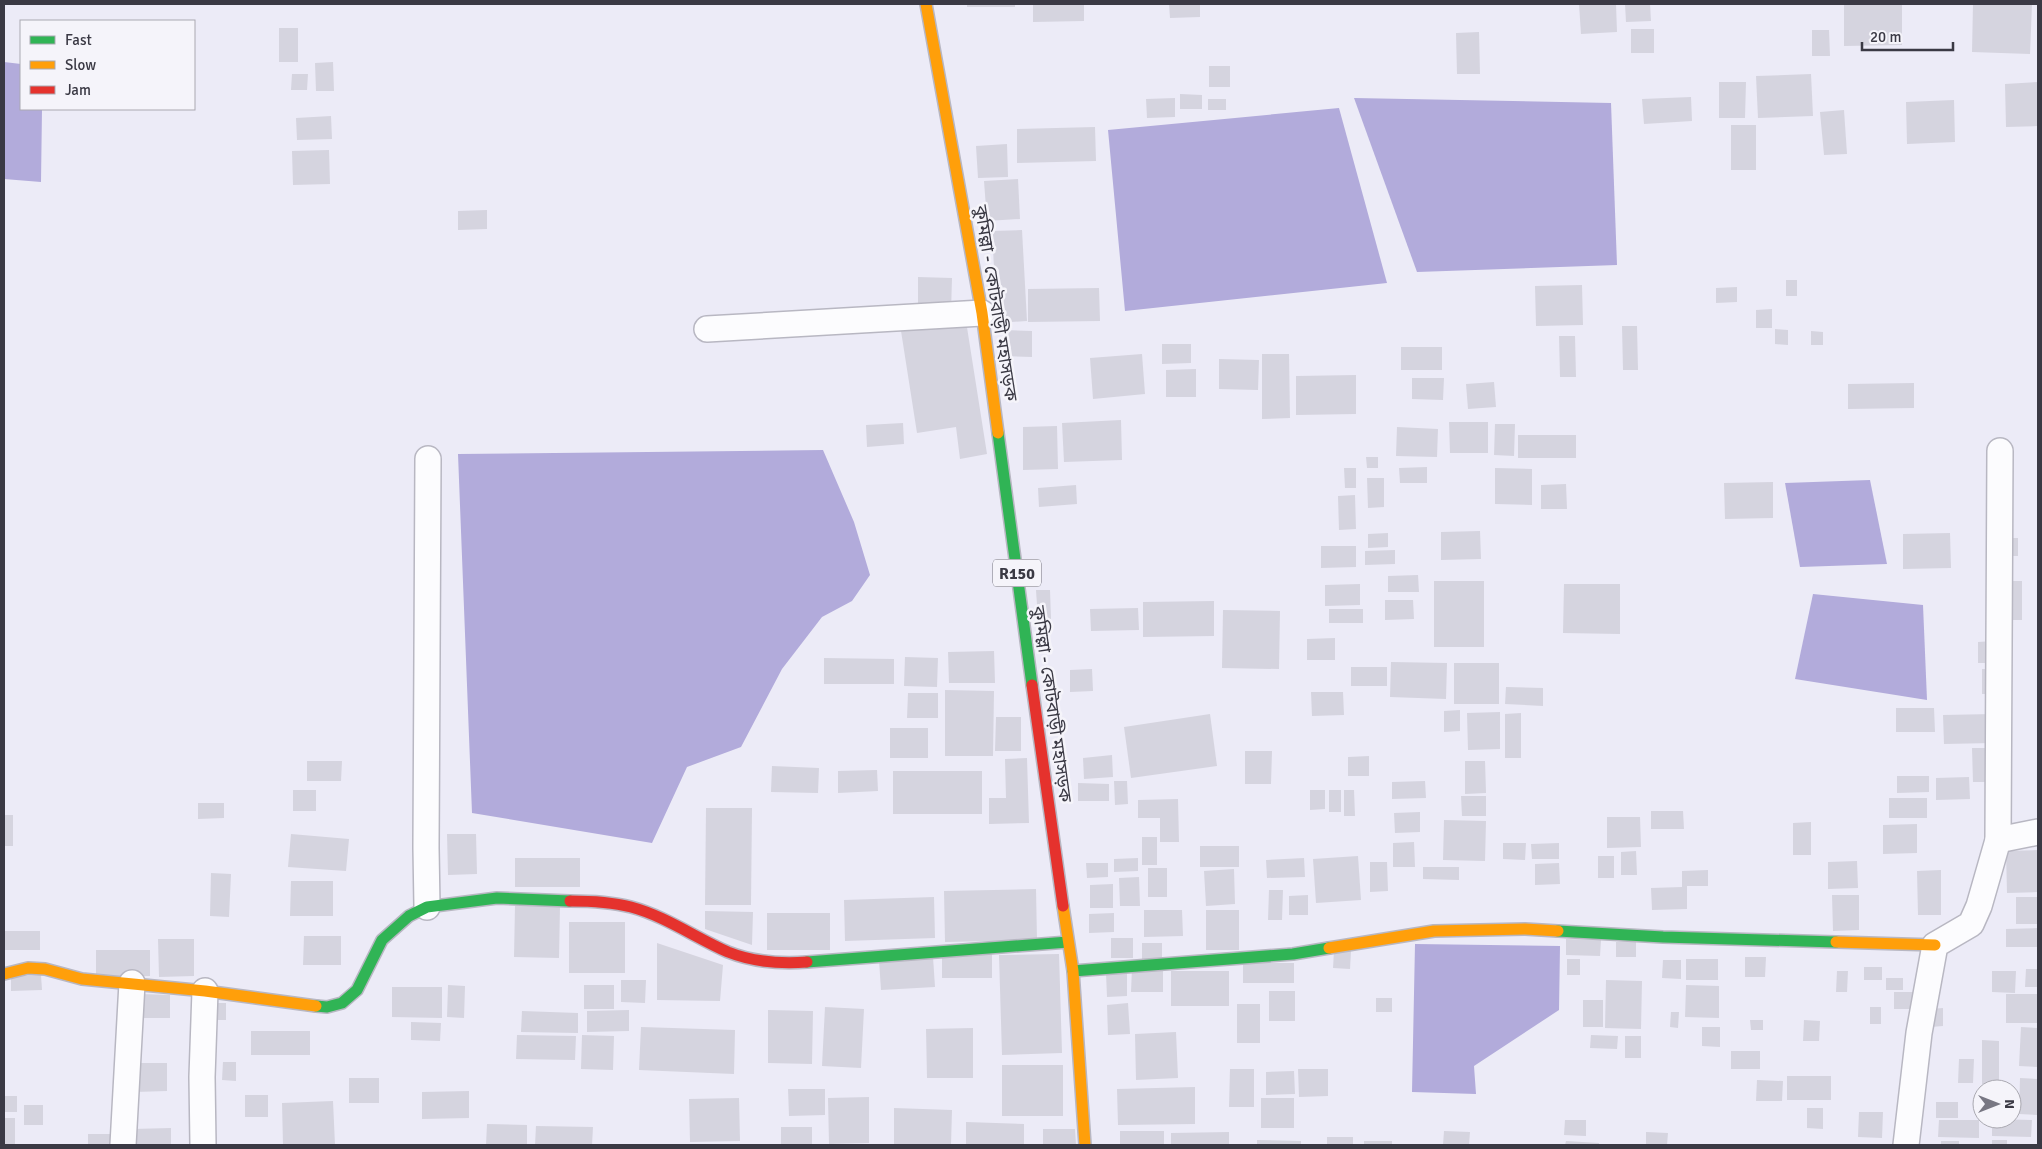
<svg xmlns="http://www.w3.org/2000/svg" width="2042" height="1149" font-family="Signika,'Noto Sans Bengali',sans-serif">
	<rect width="100%" height="100%" fill="#ecebf7"/>
	<!-- water -->
	<g fill="#b2abdb">
		<polygon points="4,62 21,64 21,109 42,109 41,182 4,179"/>
		<polygon points="1354,98 1611,103 1617,265 1417,272"/>
		<polygon points="1339,108 1387,283 1125,311 1108,130"/>
		<polygon points="823,450 854,522 870,575 852,601 822,617 782,669 741,747 687,767 652,843 472,813 458,454"/>
		<polygon points="1870,480 1887,564 1800,567 1785,483"/>
		<polygon points="1813,594 1923,605 1927,700 1795,679"/>
		<polygon points="1415,944 1560,946 1559,1010 1474,1066 1476,1094 1412,1092"/>
	</g>
	<!-- building -->
	<g fill="#d5d4df">
		<rect x="967" y="4" width="48" height="3"/>
		<polygon points="1033,4 1084,4 1084,21 1033,22"/>
		<polygon points="1169,4 1200,4 1200,17 1170,18"/>
		<polygon points="1579,4 1616,4 1617,32 1581,34"/>
		<polygon points="1625,4 1650,4 1651,21 1626,22"/>
		<polygon points="1844,4 1902,4 1902,45 1844,46"/>
		<polygon points="1973,4 2032,4 2030,54 1972,52"/>
		<rect x="279" y="28" width="19" height="34"/>
		<rect x="1631" y="29" width="23" height="24"/>
		<polygon points="1812,30 1829,30 1830,56 1812,56"/>
		<polygon points="1479,32 1480,74 1457,74 1456,33"/>
		<polygon points="333,62 334,91 316,91 315,63"/>
		<rect x="1209" y="66" width="21" height="21"/>
		<polygon points="292,74 308,74 307,90 291,90"/>
		<polygon points="1811,74 1813,116 1758,118 1756,76"/>
		<polygon points="1719,82 1746,82 1745,118 1719,118"/>
		<polygon points="2038,82 2038,126 2006,127 2005,84"/>
		<polygon points="1180,94 1202,95 1202,109 1180,109"/>
		<polygon points="1691,97 1692,121 1644,124 1642,99"/>
		<polygon points="1175,98 1175,117 1147,118 1146,99"/>
		<rect x="1208" y="99" width="18" height="11"/>
		<polygon points="1954,100 1955,142 1907,144 1906,102"/>
		<polygon points="1844,110 1847,154 1824,155 1820,112"/>
		<polygon points="331,116 332,139 297,140 296,118"/>
		<rect x="1731" y="125" width="25" height="45"/>
		<polygon points="1095,127 1096,161 1017,163 1017,129"/>
		<polygon points="1007,144 1008,177 978,178 976,146"/>
		<polygon points="329,150 330,184 293,185 292,151"/>
		<polygon points="1018,179 1020,219 987,221 984,181"/>
		<polygon points="487,210 487,229 458,230 458,211"/>
		<polygon points="1022,230 1027,321 997,323 992,231"/>
		<polygon points="918,277 952,278 951,312 918,312"/>
		<rect x="1786" y="280" width="11" height="16"/>
		<polygon points="1582,285 1583,325 1536,326 1535,286"/>
		<polygon points="1737,287 1737,302 1716,303 1716,288"/>
		<polygon points="1099,288 1100,321 1028,322 1028,289"/>
		<polygon points="1772,309 1772,328 1756,328 1756,310"/>
		<polygon points="966,321 987,454 960,459 956,427 917,433 901,331"/>
		<polygon points="1622,326 1637,326 1638,370 1623,370"/>
		<polygon points="1775,329 1788,330 1788,345 1775,344"/>
		<polygon points="1004,330 1032,331 1032,357 1003,356"/>
		<polygon points="1811,331 1823,332 1823,345 1811,345"/>
		<polygon points="1559,336 1575,336 1576,377 1560,377"/>
		<polygon points="1162,344 1191,344 1191,363 1162,364"/>
		<rect x="1401" y="347" width="41" height="23"/>
		<polygon points="1142,354 1145,394 1093,399 1090,358"/>
		<polygon points="1262,354 1289,354 1290,418 1262,419"/>
		<polygon points="1219,359 1259,360 1258,390 1219,389"/>
		<polygon points="1196,369 1196,397 1166,397 1166,370"/>
		<polygon points="1356,375 1356,414 1296,415 1296,376"/>
		<polygon points="1412,378 1444,378 1443,400 1412,399"/>
		<polygon points="1494,382 1496,407 1468,409 1466,384"/>
		<polygon points="1914,383 1914,408 1848,409 1848,384"/>
		<polygon points="1121,420 1122,460 1064,462 1062,423"/>
		<polygon points="1449,422 1488,422 1488,453 1450,453"/>
		<polygon points="903,423 904,444 867,447 866,425"/>
		<polygon points="1495,424 1515,424 1514,456 1494,455"/>
		<polygon points="1057,426 1058,469 1023,470 1023,427"/>
		<polygon points="1397,427 1438,429 1437,457 1396,456"/>
		<rect x="1518" y="435" width="58" height="23"/>
		<polygon points="1366,457 1378,457 1378,468 1367,468"/>
		<polygon points="1427,467 1427,483 1400,483 1399,468"/>
		<polygon points="1344,468 1356,468 1356,488 1345,488"/>
		<polygon points="1495,468 1532,469 1532,505 1495,504"/>
		<polygon points="1367,478 1384,478 1384,507 1368,508"/>
		<polygon points="1773,482 1773,518 1725,519 1724,483"/>
		<polygon points="1566,484 1567,509 1541,509 1541,485"/>
		<polygon points="1076,485 1077,504 1039,507 1038,488"/>
		<polygon points="1355,495 1356,529 1339,530 1338,496"/>
		<polygon points="1480,531 1481,559 1441,560 1441,532"/>
		<polygon points="1388,533 1388,547 1368,548 1368,534"/>
		<polygon points="1950,533 1951,568 1903,569 1903,534"/>
		<rect x="2007" y="538" width="11" height="18"/>
		<polygon points="1321,546 1356,546 1356,567 1321,568"/>
		<polygon points="1395,550 1395,564 1365,565 1365,551"/>
		<polygon points="1418,575 1419,592 1388,592 1388,576"/>
		<rect x="1434" y="581" width="50" height="66"/>
		<polygon points="2010,581 2022,581 2022,620 2011,620"/>
		<polygon points="1360,584 1360,605 1325,606 1325,585"/>
		<polygon points="1564,584 1620,584 1620,634 1563,633"/>
		<polygon points="1036,590 1050,590 1051,619 1038,620"/>
		<polygon points="1385,600 1413,600 1414,619 1385,620"/>
		<polygon points="1214,601 1214,636 1143,637 1143,602"/>
		<polygon points="1138,608 1139,630 1091,631 1090,609"/>
		<rect x="1329" y="609" width="34" height="14"/>
		<polygon points="1223,610 1280,611 1279,669 1222,668"/>
		<polygon points="1335,638 1335,660 1307,660 1307,639"/>
		<polygon points="1993,641 1994,663 1978,663 1978,642"/>
		<polygon points="994,651 995,683 949,683 948,652"/>
		<polygon points="905,657 938,658 937,687 904,686"/>
		<polygon points="824,658 894,659 894,684 824,684"/>
		<polygon points="1391,662 1447,663 1446,699 1390,697"/>
		<rect x="1454" y="663" width="45" height="41"/>
		<rect x="1351" y="667" width="36" height="19"/>
		<polygon points="1092,669 1093,691 1070,692 1070,670"/>
		<rect x="1982" y="669" width="12" height="25"/>
		<polygon points="1506,687 1543,688 1543,706 1505,704"/>
		<polygon points="945,690 994,691 993,756 945,756"/>
		<polygon points="1311,692 1343,692 1344,715 1312,716"/>
		<polygon points="908,693 938,693 938,718 907,718"/>
		<polygon points="1896,708 1934,708 1935,732 1896,732"/>
		<polygon points="1460,710 1460,731 1444,732 1444,711"/>
		<polygon points="1500,712 1500,749 1468,750 1467,713"/>
		<polygon points="1521,713 1521,758 1505,758 1505,714"/>
		<polygon points="1210,714 1217,766 1131,778 1124,727"/>
		<polygon points="1993,714 1993,743 1944,744 1943,715"/>
		<polygon points="996,717 1021,717 1021,751 995,751"/>
		<rect x="890" y="728" width="38" height="30"/>
		<polygon points="1972,748 1994,748 1994,782 1973,782"/>
		<polygon points="1245,751 1272,751 1271,784 1245,784"/>
		<polygon points="1112,755 1113,777 1084,779 1083,758"/>
		<polygon points="1369,756 1369,776 1348,776 1348,757"/>
		<polygon points="1027,758 1029,823 989,824 989,798 1006,798 1005,759"/>
		<polygon points="307,761 342,761 341,781 307,781"/>
		<polygon points="1465,761 1485,761 1486,793 1465,794"/>
		<polygon points="772,766 819,768 818,793 771,792"/>
		<polygon points="877,770 878,791 838,793 838,771"/>
		<rect x="893" y="771" width="89" height="43"/>
		<polygon points="1897,776 1929,776 1929,792 1897,793"/>
		<polygon points="1969,777 1970,799 1936,800 1936,778"/>
		<polygon points="1114,781 1127,781 1128,804 1115,805"/>
		<polygon points="1425,781 1426,798 1392,799 1392,782"/>
		<polygon points="1078,783 1109,784 1109,801 1078,801"/>
		<rect x="293" y="790" width="23" height="21"/>
		<polygon points="1310,790 1325,790 1325,809 1310,810"/>
		<rect x="1329" y="790" width="12" height="22"/>
		<polygon points="1344,790 1354,790 1355,816 1344,816"/>
		<polygon points="1461,796 1486,796 1486,816 1462,816"/>
		<rect x="1889" y="798" width="38" height="20"/>
		<polygon points="1178,799 1179,842 1160,842 1160,818 1138,818 1138,800"/>
		<polygon points="198,803 224,803 224,818 198,819"/>
		<polygon points="706,808 752,808 751,905 705,905"/>
		<polygon points="1651,811 1683,811 1684,829 1651,829"/>
		<polygon points="1420,812 1420,832 1395,833 1394,813"/>
		<rect x="4" y="815" width="9" height="31"/>
		<polygon points="1607,817 1640,817 1641,847 1607,848"/>
		<polygon points="1444,820 1486,821 1485,861 1443,860"/>
		<polygon points="1811,822 1811,855 1793,855 1793,823"/>
		<polygon points="1917,824 1917,853 1883,854 1883,825"/>
		<polygon points="291,834 349,839 346,871 288,867"/>
		<polygon points="447,834 476,834 477,874 448,875"/>
		<rect x="1142" y="837" width="15" height="28"/>
		<polygon points="1414,842 1415,867 1393,867 1393,843"/>
		<polygon points="1503,843 1526,843 1525,860 1503,859"/>
		<polygon points="1559,843 1559,859 1532,859 1531,844"/>
		<rect x="1200" y="846" width="39" height="21"/>
		<polygon points="2038,850 2038,892 2007,893 2006,851"/>
		<polygon points="1636,851 1637,875 1621,875 1621,852"/>
		<polygon points="1358,856 1361,900 1316,903 1313,859"/>
		<rect x="1598" y="856" width="16" height="22"/>
		<rect x="515" y="858" width="65" height="29"/>
		<polygon points="1138,858 1138,871 1114,872 1114,859"/>
		<polygon points="1304,858 1305,877 1267,878 1266,860"/>
		<polygon points="1857,861 1858,888 1828,889 1828,862"/>
		<polygon points="1370,862 1387,862 1388,891 1370,892"/>
		<polygon points="1086,863 1108,863 1108,877 1087,878"/>
		<polygon points="1559,863 1560,884 1535,885 1535,864"/>
		<polygon points="1423,867 1459,867 1459,880 1423,879"/>
		<rect x="1148" y="868" width="19" height="29"/>
		<polygon points="1234,869 1235,904 1206,906 1204,871"/>
		<polygon points="1708,870 1708,886 1687,886 1687,909 1652,910 1651,888 1682,887 1682,871"/>
		<polygon points="1941,870 1941,915 1918,915 1917,871"/>
		<polygon points="211,873 231,874 229,917 210,916"/>
		<polygon points="1139,877 1140,906 1120,906 1119,878"/>
		<polygon points="291,881 333,881 333,916 290,916"/>
		<polygon points="1113,884 1113,908 1090,908 1090,885"/>
		<polygon points="1036,889 1037,940 945,942 944,891"/>
		<polygon points="1269,890 1283,890 1282,920 1268,920"/>
		<polygon points="1308,895 1308,915 1289,915 1289,896"/>
		<polygon points="1832,895 1859,895 1859,930 1833,931"/>
		<polygon points="934,897 935,938 845,941 844,900"/>
		<rect x="2016" y="897" width="22" height="27"/>
		<polygon points="515,906 560,906 559,958 514,957"/>
		<polygon points="1144,910 1182,910 1183,936 1144,937"/>
		<rect x="1206" y="910" width="33" height="40"/>
		<polygon points="705,911 753,912 752,945 705,929"/>
		<rect x="767" y="913" width="63" height="37"/>
		<polygon points="1114,913 1114,932 1089,933 1089,914"/>
		<rect x="569" y="922" width="56" height="51"/>
		<polygon points="2038,928 2038,947 2006,947 2006,929"/>
		<rect x="4" y="931" width="36" height="19"/>
		<polygon points="304,936 341,936 341,965 303,965"/>
		<rect x="1111" y="938" width="22" height="20"/>
		<polygon points="158,939 194,939 194,976 159,977"/>
		<polygon points="1566,939 1601,940 1600,956 1566,955"/>
		<polygon points="1636,941 1636,957 1616,957 1616,942"/>
		<polygon points="657,943 723,965 720,1001 657,1000"/>
		<polygon points="1142,943 1162,943 1162,961 1142,960"/>
		<polygon points="96,950 150,950 150,976 96,977"/>
		<polygon points="1334,951 1351,951 1350,969 1333,968"/>
		<polygon points="992,954 992,978 942,978 942,955"/>
		<polygon points="1059,954 1062,1053 1002,1055 999,955"/>
		<polygon points="933,957 935,987 881,990 879,960"/>
		<polygon points="1745,957 1766,957 1765,977 1745,977"/>
		<rect x="1567" y="959" width="13" height="16"/>
		<rect x="1686" y="959" width="32" height="21"/>
		<polygon points="1663,960 1681,960 1681,979 1662,978"/>
		<rect x="1243" y="963" width="51" height="20"/>
		<rect x="1864" y="967" width="18" height="13"/>
		<polygon points="1132,968 1163,969 1163,992 1131,992"/>
		<polygon points="2026,969 2038,969 2038,987 2025,987"/>
		<rect x="1171" y="971" width="58" height="35"/>
		<polygon points="1837,971 1848,971 1847,992 1836,992"/>
		<polygon points="1992,971 2016,971 2015,993 1992,992"/>
		<polygon points="1106,973 1127,973 1127,996 1107,997"/>
		<polygon points="41,975 42,990 11,991 11,976"/>
		<rect x="1886" y="978" width="17" height="12"/>
		<polygon points="621,980 646,980 645,1003 621,1002"/>
		<polygon points="1606,980 1642,981 1641,1029 1605,1028"/>
		<polygon points="448,985 465,986 464,1018 447,1017"/>
		<rect x="584" y="985" width="30" height="24"/>
		<polygon points="1686,985 1719,986 1719,1018 1685,1017"/>
		<polygon points="392,987 442,987 442,1018 392,1017"/>
		<rect x="1269" y="991" width="26" height="30"/>
		<polygon points="1894,992 1918,992 1917,1009 1894,1009"/>
		<polygon points="141,994 170,995 170,1018 141,1018"/>
		<rect x="2006" y="994" width="32" height="29"/>
		<rect x="1376" y="998" width="16" height="14"/>
		<rect x="1583" y="1000" width="20" height="27"/>
		<rect x="211" y="1003" width="15" height="17"/>
		<polygon points="1128,1003 1130,1034 1108,1035 1107,1005"/>
		<rect x="1237" y="1004" width="23" height="39"/>
		<polygon points="825,1007 864,1009 861,1068 822,1066"/>
		<rect x="1870" y="1007" width="11" height="17"/>
		<polygon points="1943,1008 1943,1026 1931,1027 1930,1009"/>
		<polygon points="629,1010 629,1031 587,1032 587,1011"/>
		<polygon points="768,1010 813,1011 812,1064 768,1063"/>
		<polygon points="522,1011 578,1013 578,1033 521,1032"/>
		<polygon points="1671,1012 1679,1012 1678,1028 1670,1027"/>
		<polygon points="1750,1020 1763,1020 1763,1030 1751,1030"/>
		<polygon points="1804,1020 1820,1021 1819,1041 1803,1041"/>
		<polygon points="411,1022 441,1023 440,1041 411,1040"/>
		<polygon points="641,1027 735,1030 734,1074 639,1070"/>
		<polygon points="1702,1027 1720,1027 1720,1047 1702,1046"/>
		<polygon points="2021,1027 2038,1028 2037,1067 2019,1066"/>
		<polygon points="973,1028 973,1078 927,1078 926,1029"/>
		<rect x="251" y="1031" width="59" height="24"/>
		<polygon points="1176,1032 1178,1078 1136,1080 1135,1034"/>
		<polygon points="517,1035 576,1036 575,1060 516,1059"/>
		<polygon points="582,1035 614,1036 613,1070 581,1069"/>
		<polygon points="1591,1035 1618,1036 1617,1049 1590,1048"/>
		<rect x="1625" y="1036" width="16" height="22"/>
		<polygon points="1982,1040 1999,1041 1999,1084 1982,1084"/>
		<rect x="1731" y="1051" width="29" height="18"/>
		<polygon points="1959,1059 1974,1059 1973,1083 1958,1083"/>
		<polygon points="223,1062 236,1062 236,1081 222,1080"/>
		<polygon points="135,1063 167,1063 167,1091 135,1092"/>
		<rect x="1002" y="1065" width="61" height="51"/>
		<polygon points="1230,1069 1254,1069 1254,1107 1229,1107"/>
		<polygon points="1298,1069 1328,1069 1328,1096 1299,1097"/>
		<polygon points="1294,1071 1295,1094 1266,1095 1266,1072"/>
		<rect x="1787" y="1076" width="44" height="24"/>
		<rect x="349" y="1078" width="30" height="25"/>
		<polygon points="2020,1078 2038,1079 2038,1115 2019,1114"/>
		<polygon points="1757,1080 1783,1081 1782,1101 1756,1101"/>
		<polygon points="1195,1087 1195,1124 1118,1125 1117,1089"/>
		<polygon points="788,1089 825,1089 825,1115 789,1116"/>
		<polygon points="469,1091 469,1118 422,1119 422,1092"/>
		<rect x="245" y="1095" width="23" height="22"/>
		<rect x="4" y="1096" width="13" height="16"/>
		<polygon points="869,1097 869,1143 829,1144 828,1098"/>
		<polygon points="739,1098 740,1141 690,1142 689,1099"/>
		<rect x="1261" y="1098" width="33" height="30"/>
		<polygon points="333,1101 335,1145 283,1145 282,1103"/>
		<rect x="1936" y="1102" width="22" height="16"/>
		<rect x="24" y="1105" width="19" height="20"/>
		<polygon points="894,1108 952,1110 951,1145 894,1145"/>
		<polygon points="1807,1108 1823,1108 1823,1129 1807,1128"/>
		<polygon points="1859,1112 1883,1112 1882,1138 1858,1137"/>
		<rect x="4" y="1118" width="11" height="27"/>
		<polygon points="1992,1119 2032,1120 2031,1137 1992,1136"/>
		<polygon points="1565,1120 1586,1120 1586,1136 1564,1135"/>
		<polygon points="1939,1120 1979,1120 1979,1138 1938,1137"/>
		<polygon points="966,1122 1024,1124 1024,1145 966,1145"/>
		<polygon points="487,1124 527,1125 527,1145 486,1145"/>
		<polygon points="536,1126 593,1127 592,1145 535,1145"/>
		<rect x="781" y="1127" width="31" height="18"/>
		<polygon points="171,1128 171,1145 132,1145 132,1129"/>
		<polygon points="1043,1129 1075,1129 1076,1145 1043,1145"/>
		<rect x="1120" y="1131" width="44" height="14"/>
		<polygon points="1444,1131 1470,1132 1469,1145 1443,1145"/>
		<polygon points="1229,1132 1229,1145 1171,1145 1171,1133"/>
		<polygon points="1646,1132 1668,1133 1667,1145 1646,1145"/>
		<rect x="88" y="1134" width="29" height="11"/>
		<rect x="1327" y="1137" width="26" height="8"/>
		<polygon points="1257,1140 1301,1141 1301,1145 1257,1145"/>
		<rect x="1992" y="1140" width="15" height="5"/>
		<rect x="1364" y="1141" width="28" height="4"/>
		<polygon points="1566,1141 1599,1143 1599,1145 1565,1145"/>
		<rect x="1941" y="1141" width="18" height="4"/>
	</g>
	<g fill="none" stroke-linecap="round" stroke-linejoin="round">
		<defs>
			<g id="street">
				<polyline points="707,329 982,313"/>
				<polyline points="1998,840 2000,451"/>
				<polyline points="427,907 426,848 428,459"/>
				<polyline points="123,1145 132,983"/>
				<polyline points="203,1145 202,1077 205,991"/>
				<polyline points="1906,1145 1919,1033 1935,945 1971,924 1979,906 1998,840 2038,832"/>
			</g>
			<g id="fast">
				<polyline points="998,433 1032,685"/>
				<polyline points="1558,931 1663,937 1836,942"/>
				<polyline points="807,962 1068,942"/>
				<polyline points="1073,971 1293,954 1329,948"/>
				<polyline points="316,1006 327,1007 342,1003 357,990 382,940 409,916 427,907 497,898 570,901"/>
			</g>
			<g id="slow">
				<polyline points="926,4 982,313 998,433"/>
				<polyline points="1063,906 1073,971 1085,1145"/>
				<polyline points="1836,942 1935,945"/>
				<polyline points="1329,948 1434,931 1525,929 1558,931"/>
				<polyline points="4,974 28,968 45,969 82,979 205,991 316,1006"/>
			</g>
			<g id="jam">
				<polyline points="1032,685 1063,906"/>
				<path d="M570,901C591,901 611,902 631,907C665,916 696,938 728,952C753,962 780,964 807,962"/>
			</g>
		</defs>
		<!-- street casing -->
		<use href="#street" stroke="#b8b7c2" stroke-width="28"/>
		<!-- fast casing -->
		<use href="#fast" stroke="#b8b7c2" stroke-width="14"/>
		<!-- slow casing -->
		<use href="#slow" stroke="#b8b7c2" stroke-width="14"/>
		<!-- jam casing -->
		<use href="#jam" stroke="#b8b7c2" stroke-width="14"/>
		<!-- street -->
		<use href="#street" stroke="#fcfcfe" stroke-width="25"/>
		<!-- fast -->
		<use href="#fast" stroke="#30b455" stroke-width="11"/>
		<!-- slow -->
		<use href="#slow" stroke="#ff9f0a" stroke-width="11"/>
		<!-- jam -->
		<use href="#jam" stroke="#e5322d" stroke-width="11"/>
	</g>
	<g text-anchor="middle" stroke-width="5" stroke-linejoin="round" paint-order="stroke">
		<!-- shield labels -->
		<rect fill="#f5f4fa" stroke="#72717b" stroke-width="1" x="993" y="559.5" width="48" height="27" rx="4"/>
		<g font-size="16" font-weight="bold" fill="#3a3944">
			<text x="1017" y="579">R150</text>
		</g>
		<!-- street labels -->
		<g font-size="18" fill="#3a3944" stroke="#f5f4fa">
			<text transform="translate(996 303) rotate(81)" y="6">কুমিল্লা - কোটবাড়ী মহাসড়ক</text>
			<text transform="translate(1052 704) rotate(82)" y="6">কুমিল্লা - কোটবাড়ী মহাসড়ক</text>
		</g>
	</g>
	<!-- border -->
	<rect width="2042" height="1149" fill="none" stroke="#3a3944" stroke-width="10"/>
	<!-- legend -->
	<rect x="20" y="20" width="175" height="90" fill="#f5f4fa" stroke="#aaa9b1"/>
	<rect x="30" y="36" width="25" height="8" fill="#30b455" stroke="#aaa9b1"/>
	<text x="65" y="45" font-size="15" fill="#3a3944">Fast</text>
	<rect x="30" y="61" width="25" height="8" fill="#ff9f0a" stroke="#aaa9b1"/>
	<text x="65" y="70" font-size="15" fill="#3a3944">Slow</text>
	<rect x="30" y="86" width="25" height="8" fill="#e5322d" stroke="#aaa9b1"/>
	<text x="65" y="95" font-size="15" fill="#3a3944">Jam</text>
	<!-- north arrow -->
	<g transform="translate(1997 1104) rotate(90)"><circle r="24" fill="#f5f4fa" stroke="#aaa9b1"/>
	<path d="M0-4L9 19L0 12L-9 19Z" fill="#787783"/>
	<text y="-8" font-size="14" font-weight="bold" text-anchor="middle" fill="#3a3944">N</text>
	</g>
	<!-- scale -->
	<path d="M1862 42v8h91v-8" fill="none" stroke="#3a3944" stroke-width="2.5"/>
	<text x="1870" y="42" font-size="15" fill="#3a3944" stroke="#f5f4fa" stroke-width="4" paint-order="stroke">20 m</text>
</svg>
